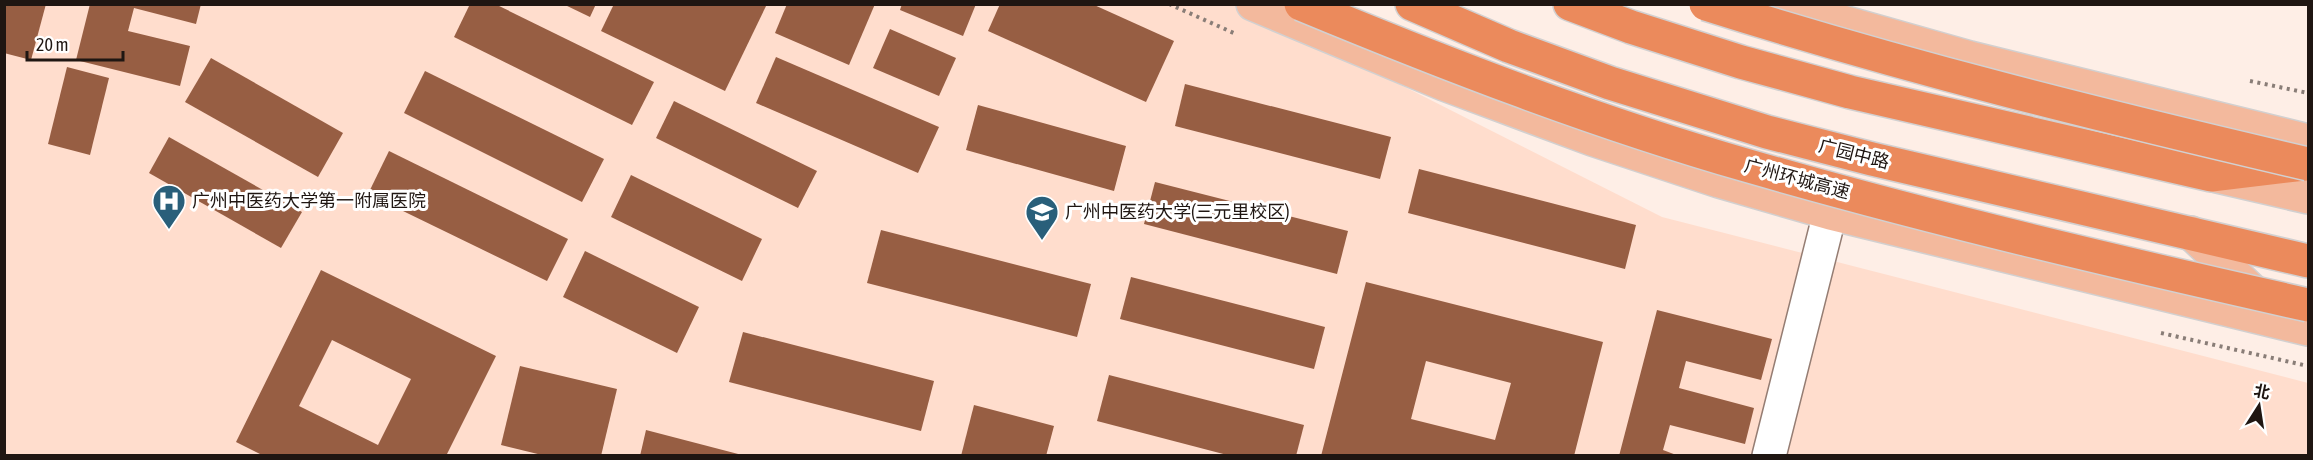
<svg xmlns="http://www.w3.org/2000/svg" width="2313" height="460" font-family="'Asap Condensed','Noto Sans SC',sans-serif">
	<rect width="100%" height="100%" fill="#feeee6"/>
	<!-- built -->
	<polygon fill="#ffddcd" points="4,5 1243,5 1662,217 2308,383 2308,455 5,455"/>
	<!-- building -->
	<g fill="#975e43" fill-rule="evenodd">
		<polygon points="4,4 46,4 31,60 4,53"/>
		<polygon points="90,4 201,4 196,24 134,8 128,31 190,46 180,86 76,60"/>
		<polygon points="470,4 495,4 654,82 632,125 454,37"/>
		<polygon points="563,4 596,4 590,17"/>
		<polygon points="614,4 767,4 725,91 601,31"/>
		<polygon points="787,4 875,4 849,65 775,33"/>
		<polygon points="902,4 976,4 963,36 900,10"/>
		<polygon points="1000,4 1092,4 1174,41 1146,102 988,31"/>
		<polygon points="890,29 956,58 939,96 873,68"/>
		<polygon points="776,57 939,127 918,173 756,103"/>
		<polygon points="211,58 343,133 318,177 185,102"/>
		<polygon points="67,67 109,78 90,155 48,144"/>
		<polygon points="425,71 604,159 582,202 404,113"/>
		<polygon points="1185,84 1391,137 1380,179 1175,126"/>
		<polygon points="674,101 817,171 798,208 656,138"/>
		<polygon points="978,105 1126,146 1114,191 966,150"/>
		<polygon points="169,137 302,212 281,248 149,173"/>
		<polygon points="389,151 568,239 547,281 368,194"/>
		<polygon points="1419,169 1636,225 1625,269 1408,213"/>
		<polygon points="631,175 762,239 742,281 611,217"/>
		<polygon points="1155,182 1348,231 1337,274 1144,224"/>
		<polygon points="881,230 1091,284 1077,337 867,283"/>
		<polygon points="585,251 699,307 677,353 563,297"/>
		<path d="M321,270L496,356L446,456H264L236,442ZM332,340L411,379L378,445L299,406Z"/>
		<polygon points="1131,277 1325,327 1314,369 1120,319"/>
		<path d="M1366,282L1603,342L1574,456H1321ZM1426,361L1511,383L1495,440L1411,419Z"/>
		<polygon points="1657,310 1772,339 1761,380 1686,361 1679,388 1754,408 1745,444 1670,425 1663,450 1679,456 1619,456"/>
		<polygon points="743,332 934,381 921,431 729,382"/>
		<polygon points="520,366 617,389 601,456 546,456 501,445"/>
		<polygon points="1109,375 1304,425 1296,456 1231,456 1097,421"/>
		<polygon points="974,405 1054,426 1046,456 961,456"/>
		<polygon points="646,430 742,455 742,456 640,456"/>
	</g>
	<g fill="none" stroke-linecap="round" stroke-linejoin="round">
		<defs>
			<polyline id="minor" points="1769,456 1830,213"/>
			<g id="major">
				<polyline points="1253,4 1444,84 1592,139 1719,181 1830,213 2308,329"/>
				<polyline points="1779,4 1970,58 2308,141"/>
				<polyline points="2217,176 2308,197"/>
				<polyline points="2191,233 2264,302"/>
			</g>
			<g id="highway">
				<polyline points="1412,4 1509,46 1610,83 1767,132 1872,159 2308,261"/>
				<polyline points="1570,4 1631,27 1741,62 1850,92 2211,175 2304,164"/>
			</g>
		</defs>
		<!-- minor casing -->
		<use href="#minor" stroke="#957d73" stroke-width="36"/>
		<!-- major casing -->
		<use href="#major" stroke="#d2d0d0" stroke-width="36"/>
		<!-- highway casing -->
		<use href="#highway" stroke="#d2d0d0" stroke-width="36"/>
		<!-- path -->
		<g stroke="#897d77" stroke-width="4" stroke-dasharray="3 4.5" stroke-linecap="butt">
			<polyline points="1169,4 1236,34"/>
			<polyline points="2250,81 2308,93"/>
			<polyline points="2161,333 2308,366"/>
		</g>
		<!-- minor -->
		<use href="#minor" stroke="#fff" stroke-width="33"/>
		<!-- major -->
		<use href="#major" stroke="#f3b99d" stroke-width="33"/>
		<!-- highway -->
		<use href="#highway" stroke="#eb8a5c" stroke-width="33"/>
		<defs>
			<g id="highway-bridge">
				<path d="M1301,4C1448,65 1596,122 1749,166C1933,219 2121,263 2308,305"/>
				<path d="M1706,4C1905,67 2106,117 2308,164"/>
			</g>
		</defs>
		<!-- highway-bridge casing -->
		<use href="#highway-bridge" stroke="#d2d0d0" stroke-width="36" stroke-linecap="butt"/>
		<!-- highway-bridge -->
		<use href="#highway-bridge" stroke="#eb8a5c" stroke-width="33"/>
	</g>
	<!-- icons -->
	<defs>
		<symbol id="hospital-pin" viewBox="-11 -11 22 30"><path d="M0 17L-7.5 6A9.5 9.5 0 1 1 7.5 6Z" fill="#295f7a" stroke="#fff"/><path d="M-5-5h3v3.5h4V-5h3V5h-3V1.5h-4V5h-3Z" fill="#fff"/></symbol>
		<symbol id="university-pin" viewBox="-11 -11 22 30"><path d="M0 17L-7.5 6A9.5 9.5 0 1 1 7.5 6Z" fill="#295f7a" stroke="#fff"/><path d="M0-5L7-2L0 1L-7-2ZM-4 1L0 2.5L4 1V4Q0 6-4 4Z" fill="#fff"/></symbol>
	</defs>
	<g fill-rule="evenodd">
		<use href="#hospital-pin" x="150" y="182" width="38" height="52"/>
		<use href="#university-pin" x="1023" y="193" width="38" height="52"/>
	</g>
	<g text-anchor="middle" stroke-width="6" stroke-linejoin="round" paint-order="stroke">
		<!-- street labels -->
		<g font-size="18" fill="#1f1612" stroke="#fff">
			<text transform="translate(1854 154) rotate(14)" y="6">广园中路</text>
			<text transform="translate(1797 179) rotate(15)" y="6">广州环城高速</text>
		</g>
		<!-- poi labels -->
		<g font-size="18" fill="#1f1612" stroke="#fff" text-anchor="start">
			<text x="192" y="207">广州中医药大学第一附属医院</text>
			<text x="1065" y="218">广州中医药大学(三元里校区)</text>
		</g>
	</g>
	<!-- border -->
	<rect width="2313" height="460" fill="none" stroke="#1f1612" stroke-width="12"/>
	<!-- north arrow -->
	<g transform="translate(2259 406) rotate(12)" stroke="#ffffff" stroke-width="4.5" paint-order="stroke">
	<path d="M0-4.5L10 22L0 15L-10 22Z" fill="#1f1612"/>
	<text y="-9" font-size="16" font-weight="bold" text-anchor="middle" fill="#1f1612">北</text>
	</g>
	<!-- scale -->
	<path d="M27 51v9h96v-9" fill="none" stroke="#1f1612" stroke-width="3"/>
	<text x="36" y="51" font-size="18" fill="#1f1612" stroke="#ffffff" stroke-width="4.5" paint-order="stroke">20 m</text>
</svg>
